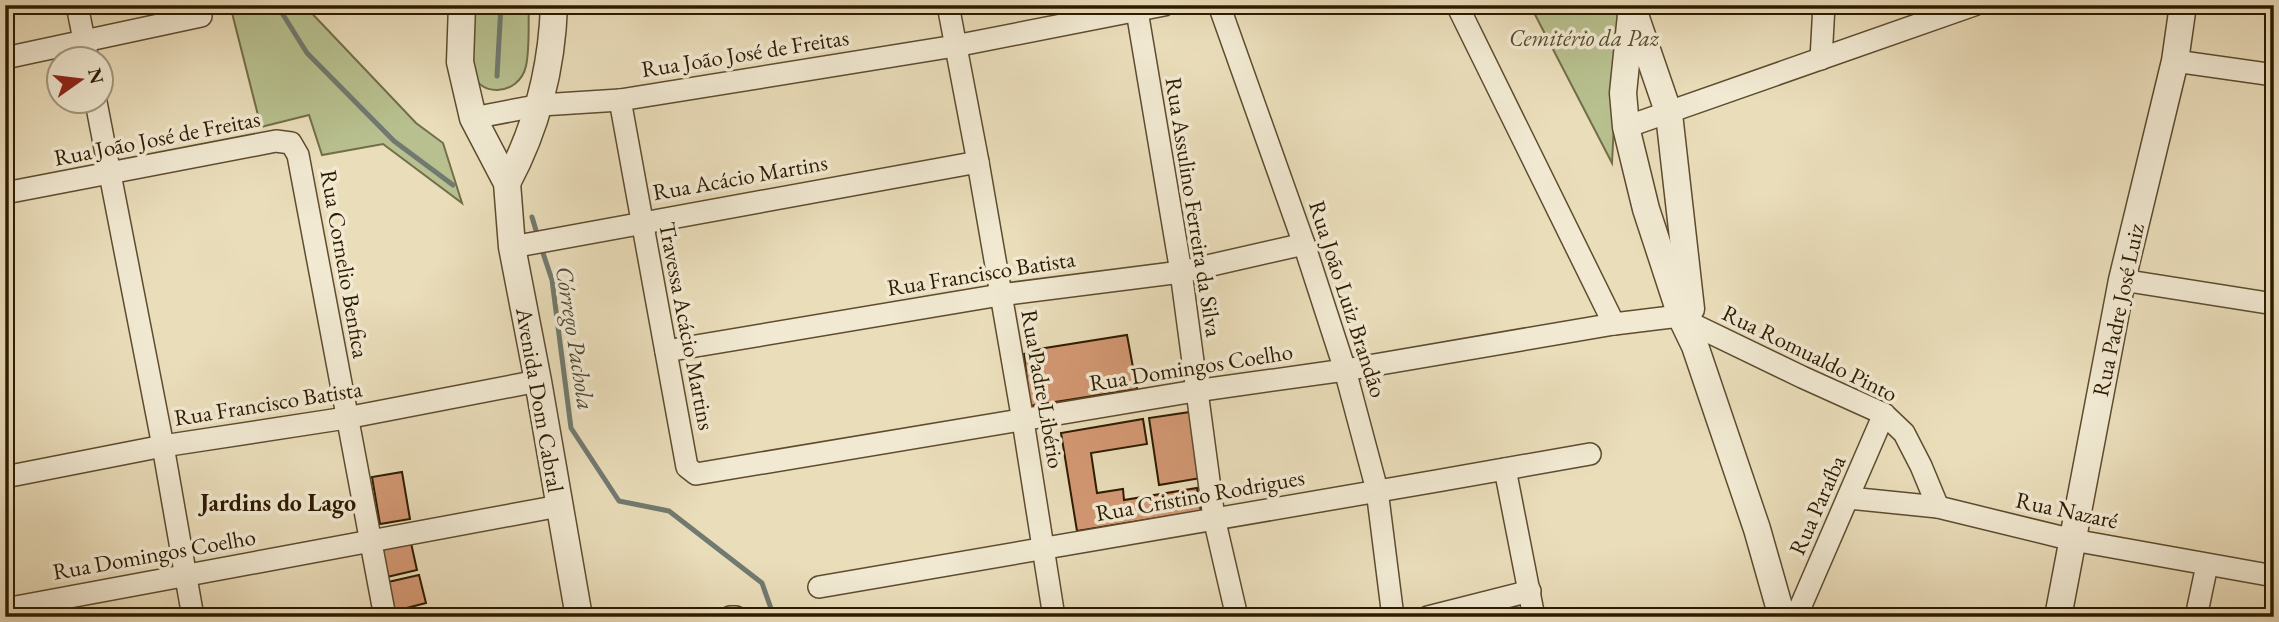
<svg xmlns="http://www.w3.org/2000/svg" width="2279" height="622" font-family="'EB Garamond',serif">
	<rect width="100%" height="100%" fill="#eaddba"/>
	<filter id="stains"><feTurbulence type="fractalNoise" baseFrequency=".00286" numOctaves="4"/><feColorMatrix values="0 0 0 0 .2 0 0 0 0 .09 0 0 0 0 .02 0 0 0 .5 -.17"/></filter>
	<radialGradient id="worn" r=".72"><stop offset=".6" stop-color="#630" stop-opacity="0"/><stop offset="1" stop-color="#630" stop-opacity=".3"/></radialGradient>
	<!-- green -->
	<g fill="#b8c08f" stroke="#736e48" stroke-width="2">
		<polygon points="230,5 304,5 416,123 443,143 462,203 383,144 322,155 309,115 261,127"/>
		<path d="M473,5H529C528,25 530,47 526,66C519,97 475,99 470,66C467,49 472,23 473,5Z"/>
		<polygon points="1530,5 1620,5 1612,163"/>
	</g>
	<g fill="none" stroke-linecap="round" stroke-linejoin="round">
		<!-- stream -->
		<g stroke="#717a70" stroke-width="5">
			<polyline points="277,5 307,53 394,141 453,185"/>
			<polyline points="497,76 501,5"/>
			<polyline points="532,217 538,237"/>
			<polyline points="541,247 552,280 571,428 619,501 669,511 762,583 774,617"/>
		</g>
	</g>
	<!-- building -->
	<g fill="#d39873" stroke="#2e1b00" stroke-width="2">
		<polygon points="1127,335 1137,389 1030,406 1024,354 1045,348"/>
		<polygon points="1190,412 1201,478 1159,485 1149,418"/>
		<polygon points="1143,419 1147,444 1091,453 1097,493 1123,489 1124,500 1197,488 1201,511 1077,531 1061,433"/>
		<polygon points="402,472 410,519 380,524 372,477"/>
		<polygon points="411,543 417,570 387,577 381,550"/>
		<polygon points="419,575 426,603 395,611 388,582"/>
	</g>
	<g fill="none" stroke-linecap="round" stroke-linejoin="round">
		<defs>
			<g id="minor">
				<polyline points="77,5 88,60"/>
				<polyline points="948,5 978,162 1023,421 1054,617"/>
				<polyline points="1219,5 1304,244 1345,370 1377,490 1393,617"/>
				<polyline points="1457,5 1614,324"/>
				<polyline points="1137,11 1181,272 1214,518 1237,617"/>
				<polyline points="5,58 201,16"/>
				<polyline points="1821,59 1824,5"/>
				<polyline points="2175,61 2274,75"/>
				<polyline points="620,100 687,467 696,474 1195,391 1345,370 1614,324 1671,317 1682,319 1802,377 1884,414 1904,433 1921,466 1938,507"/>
				<polyline points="96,102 163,446 193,617"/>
				<polyline points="473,118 541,105 620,100 955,46 1164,5"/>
				<polyline points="1626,127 1974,5"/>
				<polyline points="5,193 276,141 291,143 298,155 385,617"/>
				<polyline points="512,247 978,162"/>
				<polyline points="2122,280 2274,304"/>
				<polyline points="666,351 1000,295 1181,272 1304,244"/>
				<polyline points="1505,469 1534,617"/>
				<polyline points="5,477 163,446 346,418 538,381"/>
				<polyline points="1849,498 1938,507 2073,540 2274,576"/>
				<path d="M819,587C1076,545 1333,499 1590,454"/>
				<polyline points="5,609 559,506"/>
				<polyline points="730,617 736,617"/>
				<polyline points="1428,617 1530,591"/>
				<polyline points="1796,617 1884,414"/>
				<polyline points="2196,617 2207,565"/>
			</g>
			<g id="tertiary">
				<polyline points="462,5 460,62 473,118 507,183 512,247 538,381 579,617"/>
				<polyline points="1632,5 1623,93 1626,127 1646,209 1682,319 1695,346 1757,529 1782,617"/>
				<polyline points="1635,15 1669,114 1691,309"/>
				<path d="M507,183C537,127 552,69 554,5"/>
				<polyline points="2058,617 2122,280 2175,61 2183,5"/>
			</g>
		</defs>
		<!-- minor casing -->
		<use href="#minor" stroke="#5d4c2e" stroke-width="24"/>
		<!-- tertiary casing -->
		<use href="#tertiary" stroke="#5d4c2e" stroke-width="29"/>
		<!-- minor -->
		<use href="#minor" stroke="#f1e9d2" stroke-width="21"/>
		<!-- tertiary -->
		<use href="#tertiary" stroke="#f1e9d2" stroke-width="26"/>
	</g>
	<g text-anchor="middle" stroke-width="7" stroke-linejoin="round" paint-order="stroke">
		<!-- park labels -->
		<g font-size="23" font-style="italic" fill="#574d2b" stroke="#f1e9d2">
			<text x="1584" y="46">Cemitério da Paz</text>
		</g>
		<!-- street labels -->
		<g font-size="23" fill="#2e1b00" stroke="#f1e9d2">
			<text transform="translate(745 53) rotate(-9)" y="8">Rua João José de Freitas</text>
			<text transform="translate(157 138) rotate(-11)" y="8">Rua João José de Freitas</text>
			<text transform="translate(740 177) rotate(-10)" y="8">Rua Acácio Martins</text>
			<text transform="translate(1194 207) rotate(81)" y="8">Rua Assulino Ferreira da Silva</text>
			<text transform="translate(345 264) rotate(80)" y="8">Rua Cornelio Benfica</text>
			<text transform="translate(981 273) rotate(-9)" y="8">Rua Francisco Batista</text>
			<text transform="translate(1348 299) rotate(72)" y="8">Rua João Luiz Brandão</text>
			<text transform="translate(2118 310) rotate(-78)" y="8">Rua Padre José Luiz</text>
			<text transform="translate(687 326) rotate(79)" y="8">Travessa Acácio Martins</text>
			<text transform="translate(1810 353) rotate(26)" y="8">Rua Romualdo Pinto</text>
			<text transform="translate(1191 367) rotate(-9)" y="8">Rua Domingos Coelho</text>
			<text transform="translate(1043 389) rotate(80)" y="8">Rua Padre Libério</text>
			<text transform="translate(540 400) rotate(80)" y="8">Avenida Dom Cabral</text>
			<text transform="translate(268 403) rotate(-9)" y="8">Rua Francisco Batista</text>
			<text transform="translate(1200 495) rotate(-10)" y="8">Rua Cristino Rodrigues</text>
			<text transform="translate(1817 505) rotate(-66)" y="8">Rua Paraíba</text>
			<text transform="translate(2067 510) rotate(12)" y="8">Rua Nazaré</text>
			<text transform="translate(154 554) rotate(-10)" y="8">Rua Domingos Coelho</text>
		</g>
		<!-- water labels -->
		<g font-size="24" font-style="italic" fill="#4f4a38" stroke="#f1e9d2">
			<text transform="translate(575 338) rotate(81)" y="8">Córrego Pachola</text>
		</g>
		<!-- neighbourhood labels -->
		<g font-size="24" font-weight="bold" fill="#2e1b00" stroke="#f1e9d2">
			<text x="278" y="511">Jardins do Lago</text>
		</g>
	</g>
	<!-- margin -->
	<rect width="2279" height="622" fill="none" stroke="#eaddba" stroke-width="28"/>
	<rect x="7" y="7" width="2265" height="608" fill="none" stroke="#2e1b00" stroke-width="3.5"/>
	<rect x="14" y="14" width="2251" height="594" fill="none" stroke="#2e1b00" stroke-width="2"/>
	<!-- north arrow -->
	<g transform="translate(80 80) rotate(76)"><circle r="33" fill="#f1e9d2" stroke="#a3977e" stroke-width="2"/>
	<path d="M0-5L12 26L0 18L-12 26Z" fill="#8f2418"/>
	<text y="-10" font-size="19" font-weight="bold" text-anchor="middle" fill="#2e1b00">N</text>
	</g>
	<rect width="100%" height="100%" filter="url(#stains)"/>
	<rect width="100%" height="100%" fill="url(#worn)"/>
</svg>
